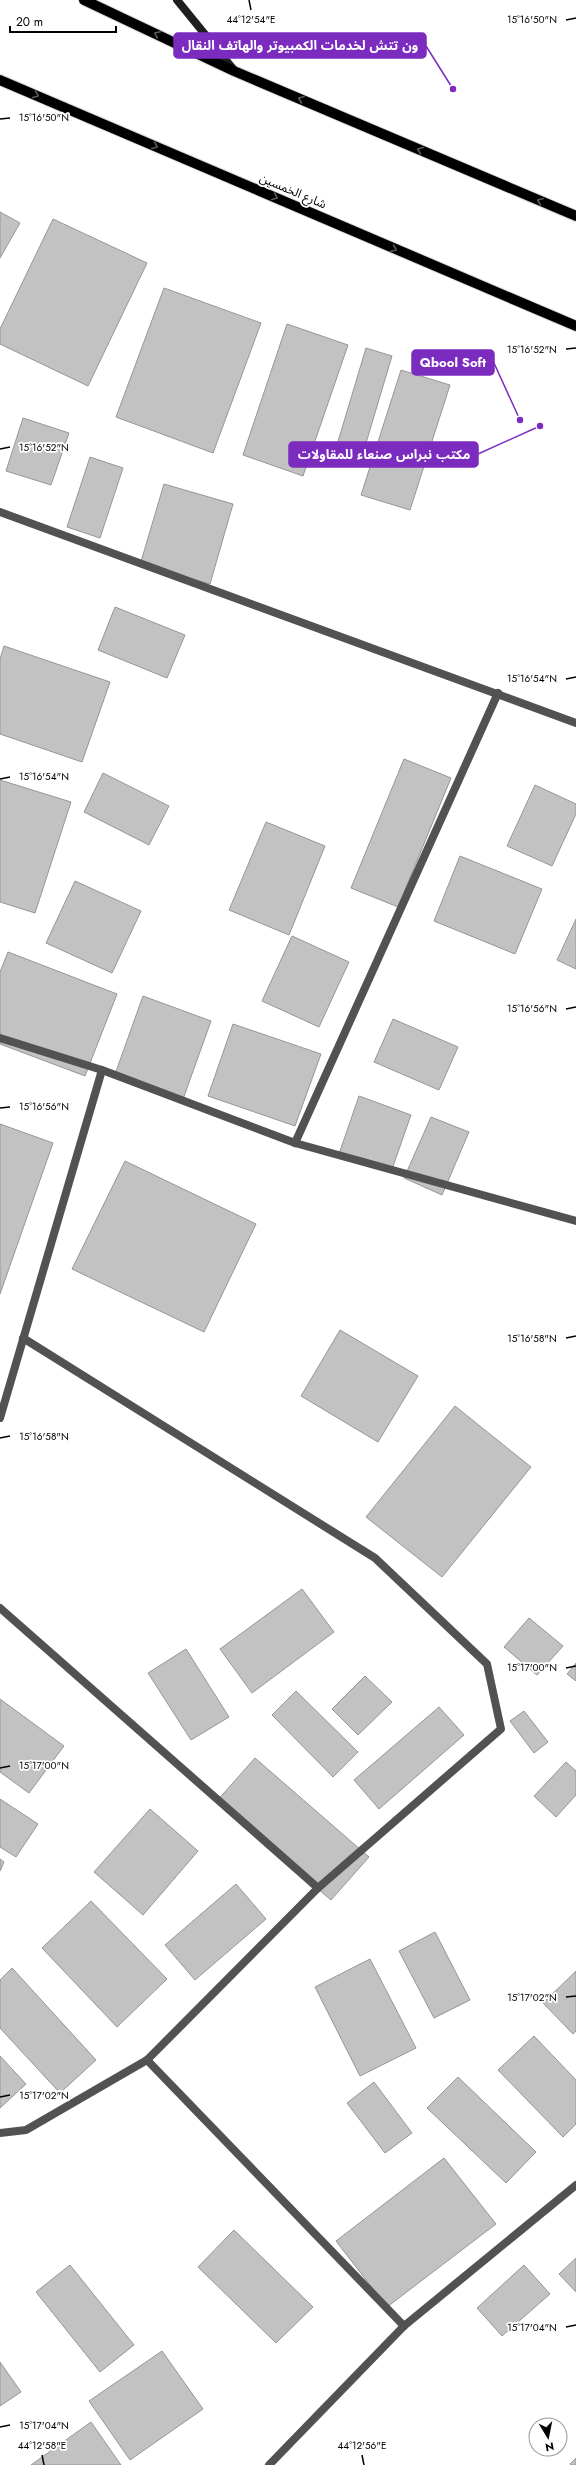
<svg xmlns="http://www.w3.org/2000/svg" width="576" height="2465" font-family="Jost,'Noto Sans Arabic',sans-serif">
	<rect width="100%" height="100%" fill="#fff"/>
	<!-- building -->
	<g fill="#c2c2c2" stroke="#969696">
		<polygon points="0,212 20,223 0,258"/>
		<polygon points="53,219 147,263 88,386 0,344 0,329"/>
		<polygon points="164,288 261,323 213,453 116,417"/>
		<polygon points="287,324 348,345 303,476 243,455"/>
		<polygon points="366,348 392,356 360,463 334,455"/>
		<polygon points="401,370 450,385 410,510 361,495"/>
		<polygon points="23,418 69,433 51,485 6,471"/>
		<polygon points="90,457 123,468 100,538 67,527"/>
		<polygon points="164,484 233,504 210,584 140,565"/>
		<polygon points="115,607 185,635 167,678 98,650"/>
		<polygon points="4,646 110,682 82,762 0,734 0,659"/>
		<polygon points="404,759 451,778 398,907 351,888"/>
		<polygon points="103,773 169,806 149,845 84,812"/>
		<polygon points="0,780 71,802 35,913 0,902"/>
		<polygon points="535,785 576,804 576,814 552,866 507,846"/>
		<polygon points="266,822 325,846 289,935 229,910"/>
		<polygon points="460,856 542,889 515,954 434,921"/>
		<polygon points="75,881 141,911 112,973 46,943"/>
		<polygon points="576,919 576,969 557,960"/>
		<polygon points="292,936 349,962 319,1027 262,1001"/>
		<polygon points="8,952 117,994 85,1076 0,1044 0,972"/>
		<polygon points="143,996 211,1021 182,1102 114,1077"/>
		<polygon points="393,1019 458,1047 439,1090 374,1062"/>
		<polygon points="233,1024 321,1054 295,1126 208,1096"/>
		<polygon points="359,1096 411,1115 391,1172 339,1154"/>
		<polygon points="431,1117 469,1132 442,1195 404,1178"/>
		<polygon points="0,1124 53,1143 0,1294"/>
		<polygon points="125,1161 256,1224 204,1332 72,1269"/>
		<polygon points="340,1330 418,1376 378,1442 301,1396"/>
		<polygon points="455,1406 531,1467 442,1577 366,1517"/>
		<polygon points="302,1589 334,1632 252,1693 220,1649"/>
		<polygon points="529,1618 563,1646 537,1675 504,1647"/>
		<polygon points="186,1649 229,1717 191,1740 148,1673"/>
		<polygon points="576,1663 576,1681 567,1674"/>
		<polygon points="365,1676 392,1702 358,1735 332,1709"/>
		<polygon points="296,1691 358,1752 333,1777 272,1715"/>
		<polygon points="0,1699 64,1746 29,1793 0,1772"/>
		<polygon points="439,1707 464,1735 379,1809 354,1780"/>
		<polygon points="524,1711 548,1742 534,1753 510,1721"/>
		<polygon points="255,1758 369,1857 331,1900 216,1802"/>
		<polygon points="566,1762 576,1771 576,1795 556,1817 534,1796"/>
		<polygon points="0,1799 38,1824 16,1857 0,1847"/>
		<polygon points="150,1809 198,1851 143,1915 94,1872"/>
		<polygon points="0,1859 4,1862 0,1871"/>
		<polygon points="236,1884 266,1919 195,1980 165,1945"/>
		<polygon points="91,1901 167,1979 117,2027 42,1948"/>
		<polygon points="435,1932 470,2000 434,2018 399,1951"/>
		<polygon points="370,1959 416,2048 360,2076 315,1987"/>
		<polygon points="12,1968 96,2060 60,2093 0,2028 0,1980"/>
		<polygon points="576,1971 576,2031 573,2034 543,2003"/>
		<polygon points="534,2036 576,2080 576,2124 563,2137 498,2070"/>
		<polygon points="0,2056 26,2084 0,2108"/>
		<polygon points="458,2077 536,2152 506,2183 427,2108"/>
		<polygon points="374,2082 412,2133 385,2153 347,2103"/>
		<polygon points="444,2158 496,2224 387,2307 336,2241"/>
		<polygon points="234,2230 313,2307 276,2343 198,2267"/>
		<polygon points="576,2258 576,2292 559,2274"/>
		<polygon points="70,2265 134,2345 100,2372 36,2292"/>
		<polygon points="524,2265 550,2294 502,2336 477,2308"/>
		<polygon points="162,2351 203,2409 130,2460 89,2401"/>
		<polygon points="0,2362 21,2392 0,2406"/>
		<polygon points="91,2422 121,2465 31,2465"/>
		<polygon points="576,2458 576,2465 571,2465 570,2464"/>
	</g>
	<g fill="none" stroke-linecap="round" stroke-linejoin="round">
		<defs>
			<g id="primary">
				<polyline points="84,0 234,71 576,216"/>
				<polyline points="0,80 576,326"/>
			</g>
		</defs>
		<!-- primary casing -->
		<use href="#primary" stroke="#dbdbdb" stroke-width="12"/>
		<!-- street -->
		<g stroke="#525252" stroke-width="8">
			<polyline points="0,512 576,723"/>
			<polyline points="0,1038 102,1070 295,1143 576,1221"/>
			<polyline points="295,1143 498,693"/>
			<polyline points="0,1418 102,1070"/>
			<polyline points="0,1608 318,1888"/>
			<polyline points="147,2060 404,2326"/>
			<polyline points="0,2133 26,2130 147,2060 318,1888 501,1729 487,1664 375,1558 23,1338"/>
			<polyline points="269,2465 404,2326 576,2185"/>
		</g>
		<!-- secondary -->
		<polyline stroke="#1f1f1f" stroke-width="8" points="177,0 234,70"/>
		<!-- primary -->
		<use href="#primary" stroke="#000" stroke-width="10"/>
	</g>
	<!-- one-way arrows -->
	<defs><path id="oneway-chevron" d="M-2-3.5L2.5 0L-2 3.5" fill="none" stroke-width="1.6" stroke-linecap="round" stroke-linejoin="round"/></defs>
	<g stroke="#595959">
		<use href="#oneway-chevron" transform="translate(157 34) rotate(-155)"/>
		<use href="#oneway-chevron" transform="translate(36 95) rotate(23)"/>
		<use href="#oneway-chevron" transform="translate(301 99) rotate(-157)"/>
		<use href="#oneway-chevron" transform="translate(155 146) rotate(23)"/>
		<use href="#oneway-chevron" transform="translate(420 150) rotate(-157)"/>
		<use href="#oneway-chevron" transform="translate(275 197) rotate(23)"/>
		<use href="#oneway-chevron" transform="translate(540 201) rotate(-157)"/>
		<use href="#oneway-chevron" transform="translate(394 249) rotate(23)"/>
	</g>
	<!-- ticks -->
	<path fill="none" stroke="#000" stroke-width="1.5" d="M249,0L251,10M566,20L576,18M0,119L10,118M566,349L576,348M0,449L10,447M566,679L576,677M0,779L10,777M566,1009L576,1007M0,1108L10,1107M566,1338L576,1336M0,1438L10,1436M566,1668L576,1666M0,1768L10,1766M566,1997L576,1996M0,2097L10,2095M566,2327L576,2325M0,2427L10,2425M42,2455L44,2465M362,2455L364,2465"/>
	<g text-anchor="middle" stroke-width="3.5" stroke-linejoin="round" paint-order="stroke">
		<!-- street labels -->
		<g font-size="12" fill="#000" stroke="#fff">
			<text transform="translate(293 191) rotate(23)" y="4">شارع الخمسين</text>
		</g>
	</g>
	<g font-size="10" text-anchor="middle" fill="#000" stroke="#fff" stroke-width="3.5" stroke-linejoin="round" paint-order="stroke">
		<text x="532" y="23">15°16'50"N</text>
		<text x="251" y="23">44°12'54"E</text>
		<text x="44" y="121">15°16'50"N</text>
		<text x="532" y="353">15°16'52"N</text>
		<text x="44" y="451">15°16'52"N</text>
		<text x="532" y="682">15°16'54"N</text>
		<text x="44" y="780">15°16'54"N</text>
		<text x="532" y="1012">15°16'56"N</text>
		<text x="44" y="1110">15°16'56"N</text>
		<text x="532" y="1342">15°16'58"N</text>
		<text x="44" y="1440">15°16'58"N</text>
		<text x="532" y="1671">15°17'00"N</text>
		<text x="44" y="1769">15°17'00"N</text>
		<text x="532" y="2001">15°17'02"N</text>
		<text x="44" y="2099">15°17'02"N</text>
		<text x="532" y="2331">15°17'04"N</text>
		<text x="44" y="2429">15°17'04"N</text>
		<text x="42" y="2449">44°12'58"E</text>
		<text x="362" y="2449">44°12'56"E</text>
	</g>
	<!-- callouts -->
	<path fill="none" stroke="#7b2cbf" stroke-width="1.5" d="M453 89L426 46M520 420L494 363M540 426L478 454"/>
	<g fill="#7b2cbf" stroke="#fff" stroke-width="1.5">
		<circle cx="453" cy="89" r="4"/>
		<circle cx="520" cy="420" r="4"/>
		<circle cx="540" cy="426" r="4"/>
	</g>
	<g fill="#7b2cbf" stroke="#7b2cbf" stroke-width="1.5">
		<rect x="174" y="33" width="252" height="25" rx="4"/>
		<rect x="412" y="350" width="82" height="25" rx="4"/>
		<rect x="289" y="442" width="189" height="25" rx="4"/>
	</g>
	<g font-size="13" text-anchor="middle" font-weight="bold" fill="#fff">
		<text x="300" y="50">ون تتش لخدمات الكمبيوتر والهاتف النقال</text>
		<text x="453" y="367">Qbool Soft</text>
		<text x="384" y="459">مكتب نبراس صنعاء للمقاولات</text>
	</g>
	<!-- north arrow -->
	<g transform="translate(548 2437) rotate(170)"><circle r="19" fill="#ffffff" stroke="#999999"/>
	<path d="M0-3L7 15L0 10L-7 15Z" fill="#000000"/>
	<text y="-6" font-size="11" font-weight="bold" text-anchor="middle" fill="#000000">N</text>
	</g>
	<!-- scale -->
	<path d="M10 26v6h106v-6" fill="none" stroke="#000000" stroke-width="2"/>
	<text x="16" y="26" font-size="12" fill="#000000" stroke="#ffffff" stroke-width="3" paint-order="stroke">20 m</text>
</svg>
